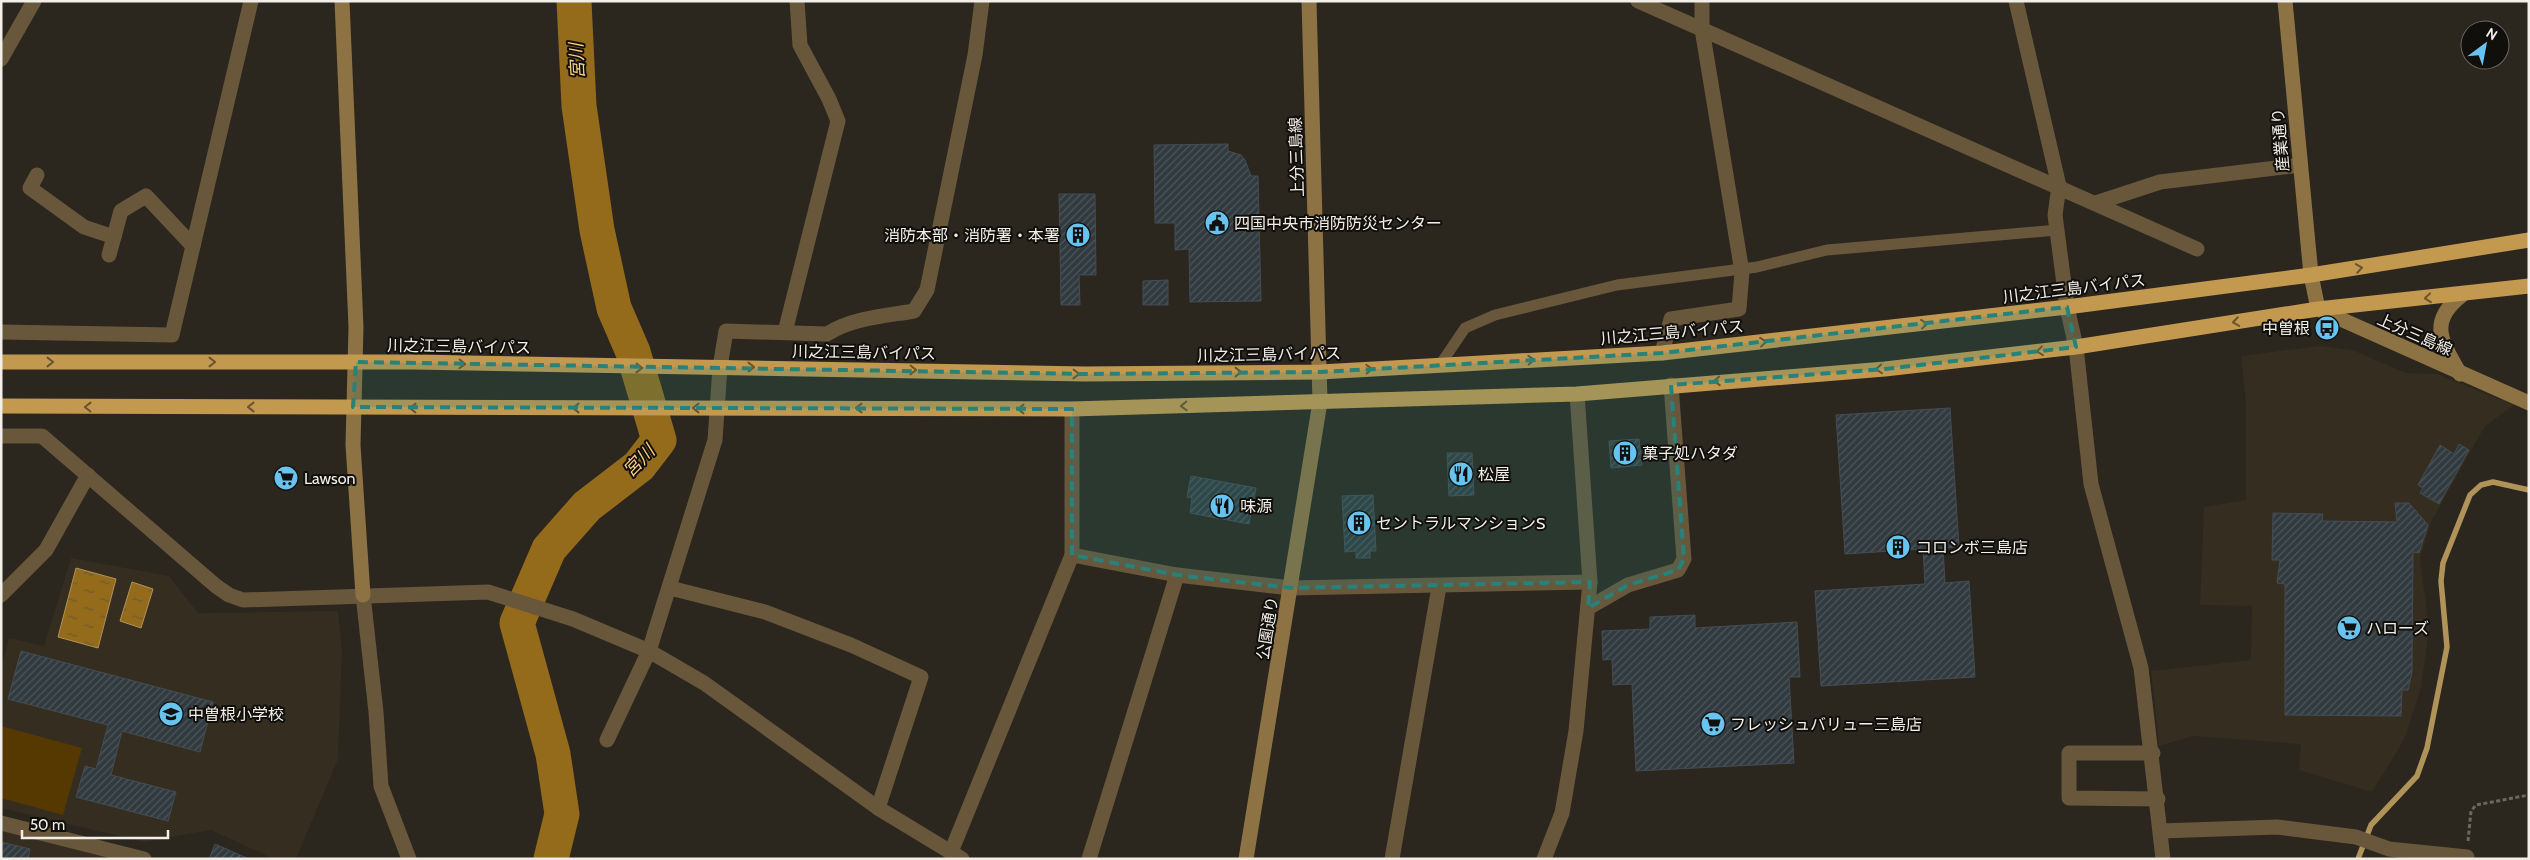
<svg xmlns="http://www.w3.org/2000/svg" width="2530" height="860" font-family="Cabin,'Noto Sans JP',sans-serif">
	<defs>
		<pattern id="water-ripples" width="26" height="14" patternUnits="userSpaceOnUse" patternTransform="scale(1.25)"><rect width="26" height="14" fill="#936b1b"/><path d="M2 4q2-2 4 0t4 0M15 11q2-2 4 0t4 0" fill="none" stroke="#6e5a30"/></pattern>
		<pattern id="building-hatch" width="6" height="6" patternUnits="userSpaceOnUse" patternTransform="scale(1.25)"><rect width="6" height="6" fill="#303a3f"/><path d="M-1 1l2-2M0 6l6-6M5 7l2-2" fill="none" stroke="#4e575b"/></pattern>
	</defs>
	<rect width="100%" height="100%" fill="#2b261e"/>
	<!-- built -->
	<g fill="#352d20">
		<polygon points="2320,346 2352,350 2406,373 2437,374 2514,405 2485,426 2432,520 2420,558 2429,629 2421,688 2404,740 2372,792 2299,770 2301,744 2193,736 2159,746 2151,671 2251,660 2252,606 2200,605 2204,507 2246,500 2246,404 2241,356"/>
		<polygon points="71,558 169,576 198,613 338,611 342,651 338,759 296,859 274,859 211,830 144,842 1,808 1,669 9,638 44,646"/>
		<polygon points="1,829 117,859 1,859"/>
	</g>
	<!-- pitch -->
	<polygon fill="#553900" points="1,726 82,748 63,815 1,798"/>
	<!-- water -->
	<g fill="url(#water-ripples)" stroke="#b09359">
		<polygon points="76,568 116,579 98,648 58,637"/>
		<polygon points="132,582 153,589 141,628 120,621"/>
	</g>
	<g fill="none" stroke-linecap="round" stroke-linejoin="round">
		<!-- stream -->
		<polyline stroke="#b09359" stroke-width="5.5" points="2358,859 2371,825 2417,776 2427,748 2447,647 2441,581 2443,563 2470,495 2481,485 2493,482 2529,490"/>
		<!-- river -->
		<polyline stroke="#936b1b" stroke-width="35" points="551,859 562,814 553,754 517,623 549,549 587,506 639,466 659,440 633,352 614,308 597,230 579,106 574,1"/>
	</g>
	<!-- building -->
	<g fill="url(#building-hatch)" stroke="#444d53">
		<polygon points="1228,144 1228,151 1241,155 1245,160 1251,176 1258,176 1261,301 1190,302 1189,249 1175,250 1175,223 1155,223 1154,145"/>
		<polygon points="1059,194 1095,194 1096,275 1079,275 1080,305 1061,305"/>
		<polygon points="1168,280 1168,305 1143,305 1143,281"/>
		<polygon points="1950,408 1959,547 1943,548 1945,583 1969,581 1975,677 1821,686 1815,591 1925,584 1923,549 1845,554 1836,415"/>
		<polygon points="1639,439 1642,465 1611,468 1609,441"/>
		<polygon points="2459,444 2469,450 2439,504 2420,493 2423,488 2418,485 2440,445 2454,454"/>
		<polygon points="1447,453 1472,453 1474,495 1449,496"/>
		<polygon points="1191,476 1256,488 1249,524 1190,513 1192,498 1187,497"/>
		<polygon points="1373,495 1376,551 1370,551 1370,558 1356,558 1356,551 1345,552 1342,496"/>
		<polygon points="2395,503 2409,503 2428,525 2419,553 2413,552 2412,672 2408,690 2402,690 2401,716 2285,715 2285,584 2277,583 2280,560 2272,560 2273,513 2323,514 2322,521 2397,522"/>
		<polygon points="1695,615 1695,628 1797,622 1800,677 1789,677 1794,763 1636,771 1632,684 1613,685 1612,659 1603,660 1602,631 1650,629 1650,617"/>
		<polygon points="21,651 213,702 200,752 122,731 111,775 176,792 168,821 76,797 85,766 96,769 108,725 8,699"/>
		<polygon points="1,842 30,849 28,859 1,859"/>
		<polygon points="215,844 249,859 209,859"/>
	</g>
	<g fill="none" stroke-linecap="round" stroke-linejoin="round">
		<!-- path -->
		<polyline stroke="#6c6861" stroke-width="3" stroke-dasharray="4 2.5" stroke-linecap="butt" points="2468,841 2471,811 2476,805 2529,795"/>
		<!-- lane -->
		<polyline stroke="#68573b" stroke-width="11" points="1440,365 1465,328 1495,315 1617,285 1757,267 1827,250 2057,230"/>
		<!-- street -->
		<g stroke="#68573b" stroke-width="15">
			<polyline points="1638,1 2197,249"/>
			<polyline points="2016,1 2059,186 2055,215 2067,307 2076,347 2091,484 2141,668 2163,859"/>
			<polyline points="1,59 34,1"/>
			<polyline points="37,175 30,188 84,227 114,237"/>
			<polyline points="2096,203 2160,182 2300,165"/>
			<polyline points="109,255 121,211 146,196 193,246"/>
			<polyline points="1,332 172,335 251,1"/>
			<polyline points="785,332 838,121 829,99 800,45 797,1"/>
			<polyline points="1662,353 1671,319 1739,309 1742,272 1702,29 1702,1"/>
			<polyline points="1,436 42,436 216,586 229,595 243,600 488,592 573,619 649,651 704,683 878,808 962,859"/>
			<polyline points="1072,555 1177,575 1291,588 1590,582"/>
			<polyline points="670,588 765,612 851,645 921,677 878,808"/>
			<polyline points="1,595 46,550 88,475"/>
			<polyline points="363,595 376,712 381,786 409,859"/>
			<polyline points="1588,608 1628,585 1678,570 1684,559 1671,385"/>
			<path d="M607,740L649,651L715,440L720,367L726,331L827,334C852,318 885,316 914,311L927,290L975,55L982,1"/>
			<polyline points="2153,753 2069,753 2069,798 2158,799"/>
			<polyline points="1,823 144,859"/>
			<polyline points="2161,831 2277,827 2356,837 2389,849 2467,857 2467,859"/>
			<polyline points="951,852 1072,555 1072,409"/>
			<polyline points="1089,859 1177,575"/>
			<polyline points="1392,859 1439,587"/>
			<polyline points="1544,859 1562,813 1576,731 1590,582 1577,394"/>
		</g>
		<!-- secondary -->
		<g stroke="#8d7244" stroke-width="15">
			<polyline points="342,1 356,327 353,445 363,595"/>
			<polyline points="2285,1 2311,275 2318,309 2529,403"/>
			<path d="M2460,374C2442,342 2427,322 2462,295"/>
			<polyline points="1246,859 1320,402 1309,1"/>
		</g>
		<!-- highway -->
		<g stroke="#c3994f" stroke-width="15">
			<polyline points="1,362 414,362 1085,374 1320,372 1662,353 2067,307 2311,275 2529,240"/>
			<polyline points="1,406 1072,409 1577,394 1885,369 2076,347 2318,309 2529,286"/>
		</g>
	</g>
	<!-- one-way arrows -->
	<defs><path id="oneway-chevron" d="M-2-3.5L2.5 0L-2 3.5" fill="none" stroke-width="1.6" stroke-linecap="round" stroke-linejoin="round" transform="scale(1.25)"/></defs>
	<g stroke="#6a542e">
		<use href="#oneway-chevron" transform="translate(2359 268) rotate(-9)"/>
		<use href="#oneway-chevron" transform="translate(2428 298) rotate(174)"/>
		<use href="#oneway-chevron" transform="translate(2236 322) rotate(171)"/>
		<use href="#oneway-chevron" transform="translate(1924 324) rotate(-6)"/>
		<use href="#oneway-chevron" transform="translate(1763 342) rotate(-6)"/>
		<use href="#oneway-chevron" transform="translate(2040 351) rotate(173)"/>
		<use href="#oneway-chevron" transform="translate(1531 360) rotate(-3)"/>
		<use href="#oneway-chevron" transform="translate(50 362)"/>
		<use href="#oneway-chevron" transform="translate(212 362)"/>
		<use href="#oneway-chevron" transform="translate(462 364) rotate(2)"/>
		<use href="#oneway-chevron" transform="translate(751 367) rotate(-1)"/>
		<use href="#oneway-chevron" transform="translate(639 368) rotate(1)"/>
		<use href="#oneway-chevron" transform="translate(1369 369) rotate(-3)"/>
		<use href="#oneway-chevron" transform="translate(1879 369) rotate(175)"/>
		<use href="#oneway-chevron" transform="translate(913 370) rotate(1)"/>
		<use href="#oneway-chevron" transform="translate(1238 372) rotate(-1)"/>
		<use href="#oneway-chevron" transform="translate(1076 374) rotate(1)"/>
		<use href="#oneway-chevron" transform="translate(1717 381) rotate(176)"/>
		<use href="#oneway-chevron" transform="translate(1184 406) rotate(178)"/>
		<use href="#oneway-chevron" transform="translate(88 407) rotate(-179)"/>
		<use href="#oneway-chevron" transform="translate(251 407) rotate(180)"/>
		<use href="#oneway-chevron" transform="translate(413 408) rotate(-179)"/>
		<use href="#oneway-chevron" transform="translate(576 408) rotate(180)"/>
		<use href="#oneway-chevron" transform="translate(696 408) rotate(180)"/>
		<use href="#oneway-chevron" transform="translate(859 408) rotate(-180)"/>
		<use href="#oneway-chevron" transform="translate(1021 409) rotate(-180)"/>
	</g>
	<!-- marked area -->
	<path fill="#26827a" fill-opacity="0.2" stroke="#26827a" stroke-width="4" stroke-dasharray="10 6" stroke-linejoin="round" d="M2067,307L2076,347L1885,369L1671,385L1684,559L1678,570L1628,585L1588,608L1590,582L1291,588L1177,575L1072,555V409L353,407L356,362L1085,374L1320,372L1662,353Z"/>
	<!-- icons -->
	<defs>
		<symbol id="civic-disc" viewBox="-11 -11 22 22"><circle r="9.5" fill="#67c4f0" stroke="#110f0c"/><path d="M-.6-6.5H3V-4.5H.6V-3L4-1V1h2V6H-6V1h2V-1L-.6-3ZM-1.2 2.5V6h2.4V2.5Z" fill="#111"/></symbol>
		<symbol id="building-disc" viewBox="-11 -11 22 22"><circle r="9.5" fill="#67c4f0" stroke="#110f0c"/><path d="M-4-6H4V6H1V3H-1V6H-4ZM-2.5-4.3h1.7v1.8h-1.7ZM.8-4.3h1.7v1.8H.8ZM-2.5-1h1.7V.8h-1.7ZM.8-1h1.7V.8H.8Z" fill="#111"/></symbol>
		<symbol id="bus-disc" viewBox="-11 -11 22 22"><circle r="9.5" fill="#67c4f0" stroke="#110f0c"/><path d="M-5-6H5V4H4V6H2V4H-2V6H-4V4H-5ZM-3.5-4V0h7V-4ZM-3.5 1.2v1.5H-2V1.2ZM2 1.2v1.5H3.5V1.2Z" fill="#111"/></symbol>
		<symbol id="restaurant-disc" viewBox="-11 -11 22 22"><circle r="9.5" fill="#67c4f0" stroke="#110f0c"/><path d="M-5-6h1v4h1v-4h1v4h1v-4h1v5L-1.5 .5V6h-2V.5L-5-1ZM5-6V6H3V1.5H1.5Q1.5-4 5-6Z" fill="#111"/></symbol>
		<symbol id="supermarket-disc" viewBox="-11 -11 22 22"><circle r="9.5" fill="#67c4f0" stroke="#110f0c"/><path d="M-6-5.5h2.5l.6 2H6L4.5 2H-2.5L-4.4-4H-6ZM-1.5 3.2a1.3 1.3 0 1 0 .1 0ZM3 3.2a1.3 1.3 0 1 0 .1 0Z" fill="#111"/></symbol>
		<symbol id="school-disc" viewBox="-11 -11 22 22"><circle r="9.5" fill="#67c4f0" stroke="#110f0c"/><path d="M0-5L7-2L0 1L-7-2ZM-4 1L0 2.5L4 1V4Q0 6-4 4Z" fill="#111"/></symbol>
	</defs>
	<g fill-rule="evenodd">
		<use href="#civic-disc" x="1203" y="209" width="28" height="28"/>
		<use href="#building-disc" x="1064" y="221" width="28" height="28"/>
		<use href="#bus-disc" x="2313" y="314" width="28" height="28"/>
		<use href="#building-disc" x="1611" y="439" width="28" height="28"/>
		<use href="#restaurant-disc" x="1447" y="460" width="28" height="28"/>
		<use href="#supermarket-disc" x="272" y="464" width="28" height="28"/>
		<use href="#restaurant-disc" x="1208" y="492" width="28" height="28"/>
		<use href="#building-disc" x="1345" y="509" width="28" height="28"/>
		<use href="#building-disc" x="1884" y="533" width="28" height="28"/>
		<use href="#supermarket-disc" x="2335" y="614" width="28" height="28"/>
		<use href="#school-disc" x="157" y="700" width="28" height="28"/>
		<use href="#supermarket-disc" x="1699" y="710" width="28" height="28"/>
	</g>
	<g text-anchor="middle" stroke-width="4" stroke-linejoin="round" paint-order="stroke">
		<!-- street labels -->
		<g font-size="16" fill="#f2efe9" stroke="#110f0c">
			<text transform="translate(2280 140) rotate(-95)" y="6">産業通り</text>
			<text transform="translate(1296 157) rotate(-92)" y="6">上分三島線</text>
			<text transform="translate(2074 288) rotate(-7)" y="6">川之江三島バイパス</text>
			<text transform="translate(1672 332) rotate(-5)" y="6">川之江三島バイパス</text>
			<text transform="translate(2415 334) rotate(24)" y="6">上分三島線</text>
			<text transform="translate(459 346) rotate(1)" y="6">川之江三島バイパス</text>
			<text transform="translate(864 352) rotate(1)" y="6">川之江三島バイパス</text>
			<text transform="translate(1269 354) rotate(-1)" y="6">川之江三島バイパス</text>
			<text transform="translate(1267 628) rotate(-81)" y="6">公園通り</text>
		</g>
		<!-- poi labels -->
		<g font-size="16" fill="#f2efe9" stroke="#110f0c" text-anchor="start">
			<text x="1234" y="229">四国中央市消防防災センター</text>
			<text x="1060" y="241" text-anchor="end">消防本部・消防署・本署</text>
			<text x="2310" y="334" text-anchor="end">中曽根</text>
			<text x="1642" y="459">菓子処ハタダ</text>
			<text x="1478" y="480">松屋</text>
			<text x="304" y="484">Lawson</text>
			<text x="1240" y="512">味源</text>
			<text x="1376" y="529">セントラルマンションS</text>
			<text x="1916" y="553">コロンボ三島店</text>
			<text x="2366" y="634">ハローズ</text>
			<text x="188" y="720">中曽根小学校</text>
			<text x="1730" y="730">フレッシュバリュー三島店</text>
		</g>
		<!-- water labels -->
		<g font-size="18" font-style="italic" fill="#fdd083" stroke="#110f0c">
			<text transform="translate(577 61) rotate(-93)" y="6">宮川</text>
			<text transform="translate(639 461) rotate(-46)" y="6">宮川</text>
		</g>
	</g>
	<!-- border -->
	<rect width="2530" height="860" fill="none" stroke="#f2efe9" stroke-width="5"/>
	<!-- north arrow -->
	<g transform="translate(2485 45) rotate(32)"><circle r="24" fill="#110f0c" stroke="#6b6964"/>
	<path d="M0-4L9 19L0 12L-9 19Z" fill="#67c4f0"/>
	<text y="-8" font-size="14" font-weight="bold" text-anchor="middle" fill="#f2efe9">N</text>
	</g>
	<!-- scale -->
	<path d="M22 830v8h146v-8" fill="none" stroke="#f2efe9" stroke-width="2.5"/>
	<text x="30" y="830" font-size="15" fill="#f2efe9" stroke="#110f0c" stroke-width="4" paint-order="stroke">50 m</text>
</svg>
